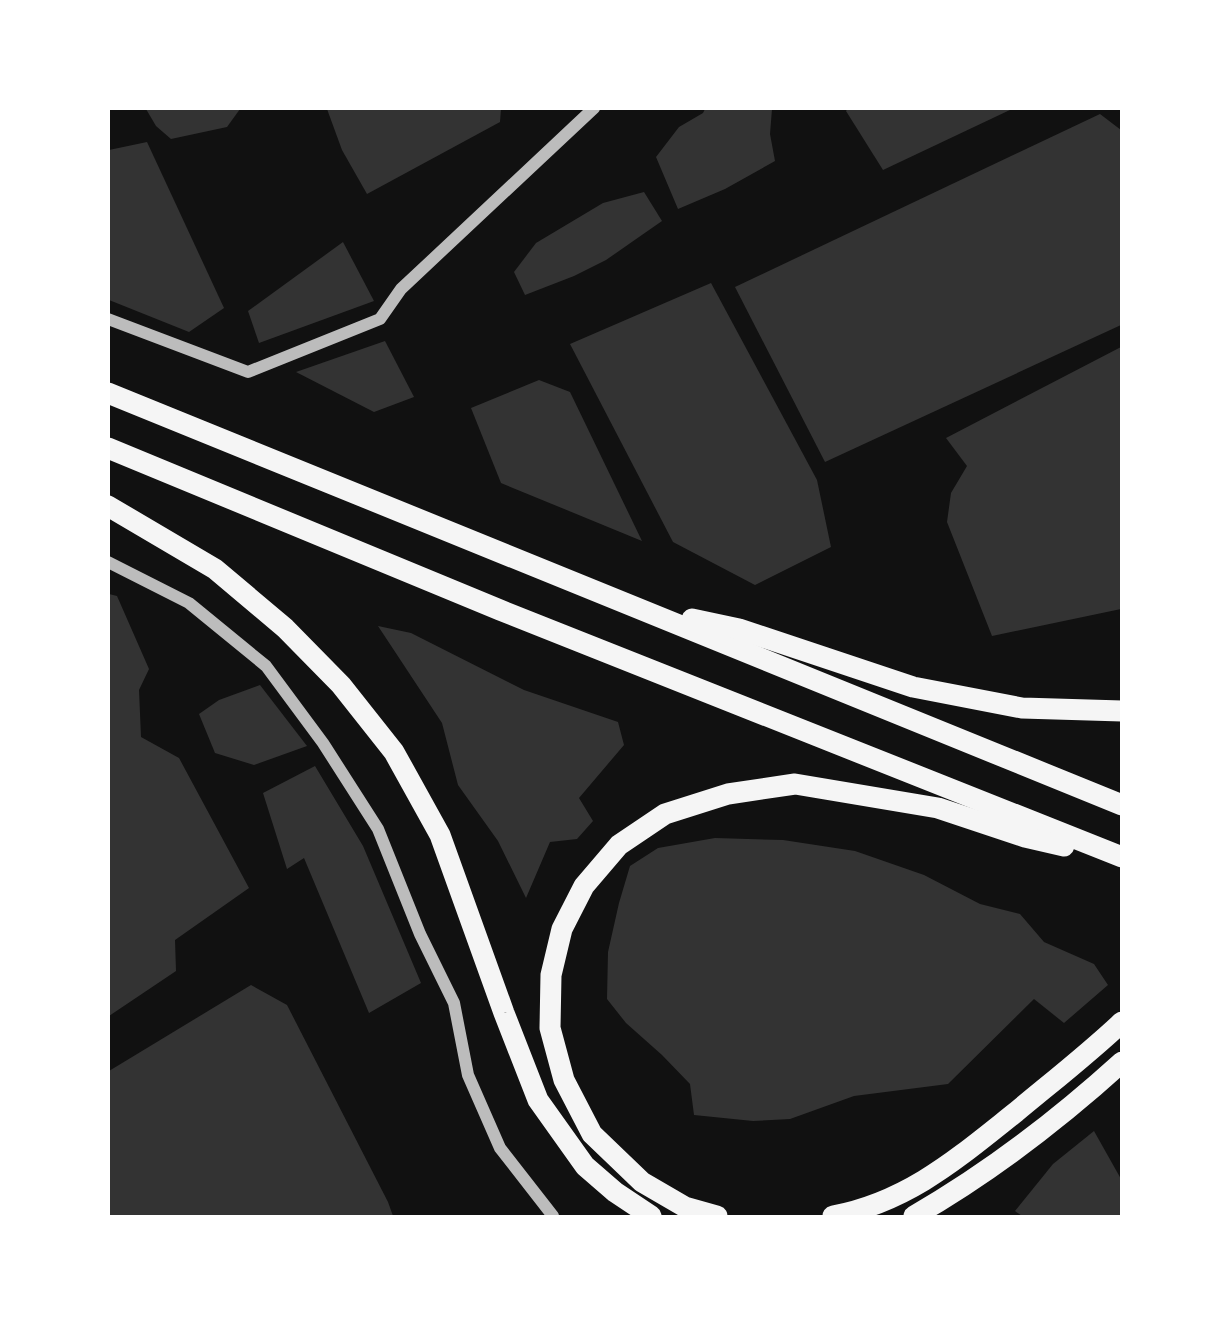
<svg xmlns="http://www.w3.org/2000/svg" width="1230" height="1325" font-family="Arial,sans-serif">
	<rect width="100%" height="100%" fill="#111"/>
	<!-- water -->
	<g fill="#333">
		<polygon points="848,108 1012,108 1012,109 883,170 846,111"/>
		<polygon points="146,109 240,109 227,127 171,139 156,126"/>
		<polygon points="327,109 327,108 501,109 500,122 367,194 342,150"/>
		<polygon points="705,109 772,109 770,134 775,161 725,189 678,209 656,157 679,127 703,113"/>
		<polygon points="1100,114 1121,130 1121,325 825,462 735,287"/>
		<polygon points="147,142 224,308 189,332 109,300 109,150"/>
		<polygon points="644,192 662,221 606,260 574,276 525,295 514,272 536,243 603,203"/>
		<polygon points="343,242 374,301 259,343 248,311"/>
		<polygon points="711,283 817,480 831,547 755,585 673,542 570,344"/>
		<polygon points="385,341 414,397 374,412 296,372"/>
		<polygon points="1121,347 1121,609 992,636 947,522 951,493 967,466 946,438"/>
		<polygon points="539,380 570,392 642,541 501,483 471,408"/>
		<polygon points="109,594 117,596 149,669 139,690 141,737 179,758 249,888 175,940 176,971 109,1016"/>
		<polygon points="378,626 411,633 524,690 618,722 624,745 579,798 593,821 577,839 550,842 526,898 498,841 458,785 442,723"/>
		<polygon points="260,685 307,746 254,765 215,753 199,714 219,700"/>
		<polygon points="315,766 363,846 421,983 369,1013 304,858 287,869 263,793"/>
		<polygon points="715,838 783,840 855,851 924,875 980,904 1020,914 1044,942 1094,964 1108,985 1064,1023 1034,999 948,1084 854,1096 790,1119 753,1121 694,1115 690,1084 662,1055 626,1023 607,999 608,952 619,903 630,866 658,848"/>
		<polygon points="251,985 287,1005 388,1202 393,1216 109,1216 109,1071"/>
		<polygon points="1094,1131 1121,1179 1121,1216 1022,1216 1015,1211 1053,1164"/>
	</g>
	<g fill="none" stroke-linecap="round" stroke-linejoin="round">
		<!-- tertiary -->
		<g stroke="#bcbcbc" stroke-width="12">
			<polyline points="108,319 248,372 380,319 401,289 594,108"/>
			<polyline points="108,562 189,603 266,666 323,743 378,829 420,934 454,1003 468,1075 500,1148 553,1216"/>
		</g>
		<!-- motorway -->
		<g stroke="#f5f5f5" stroke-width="21">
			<polyline points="108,393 1122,805"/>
			<polyline points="108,448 500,610 1122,857"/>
			<polyline points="108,506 215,569 285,628 341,685 394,752 440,835 504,1013 538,1100 585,1166 615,1192 651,1216"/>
			<polyline points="692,619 739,629 913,687 1022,708 1122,711"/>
			<polyline points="717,1216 685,1207 642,1182 592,1134 564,1080 550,1028 551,975 562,929 584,886 619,845 665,814 728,794 795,784 938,808 1025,837 1064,846"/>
			<path d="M833,1216C908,1202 958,1158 1016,1112C1052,1082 1088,1054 1122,1022"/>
			<path d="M914,1216C989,1173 1058,1120 1122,1062"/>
		</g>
	</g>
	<!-- border -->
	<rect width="1230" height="1325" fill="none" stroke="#ffffff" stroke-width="220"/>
</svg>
